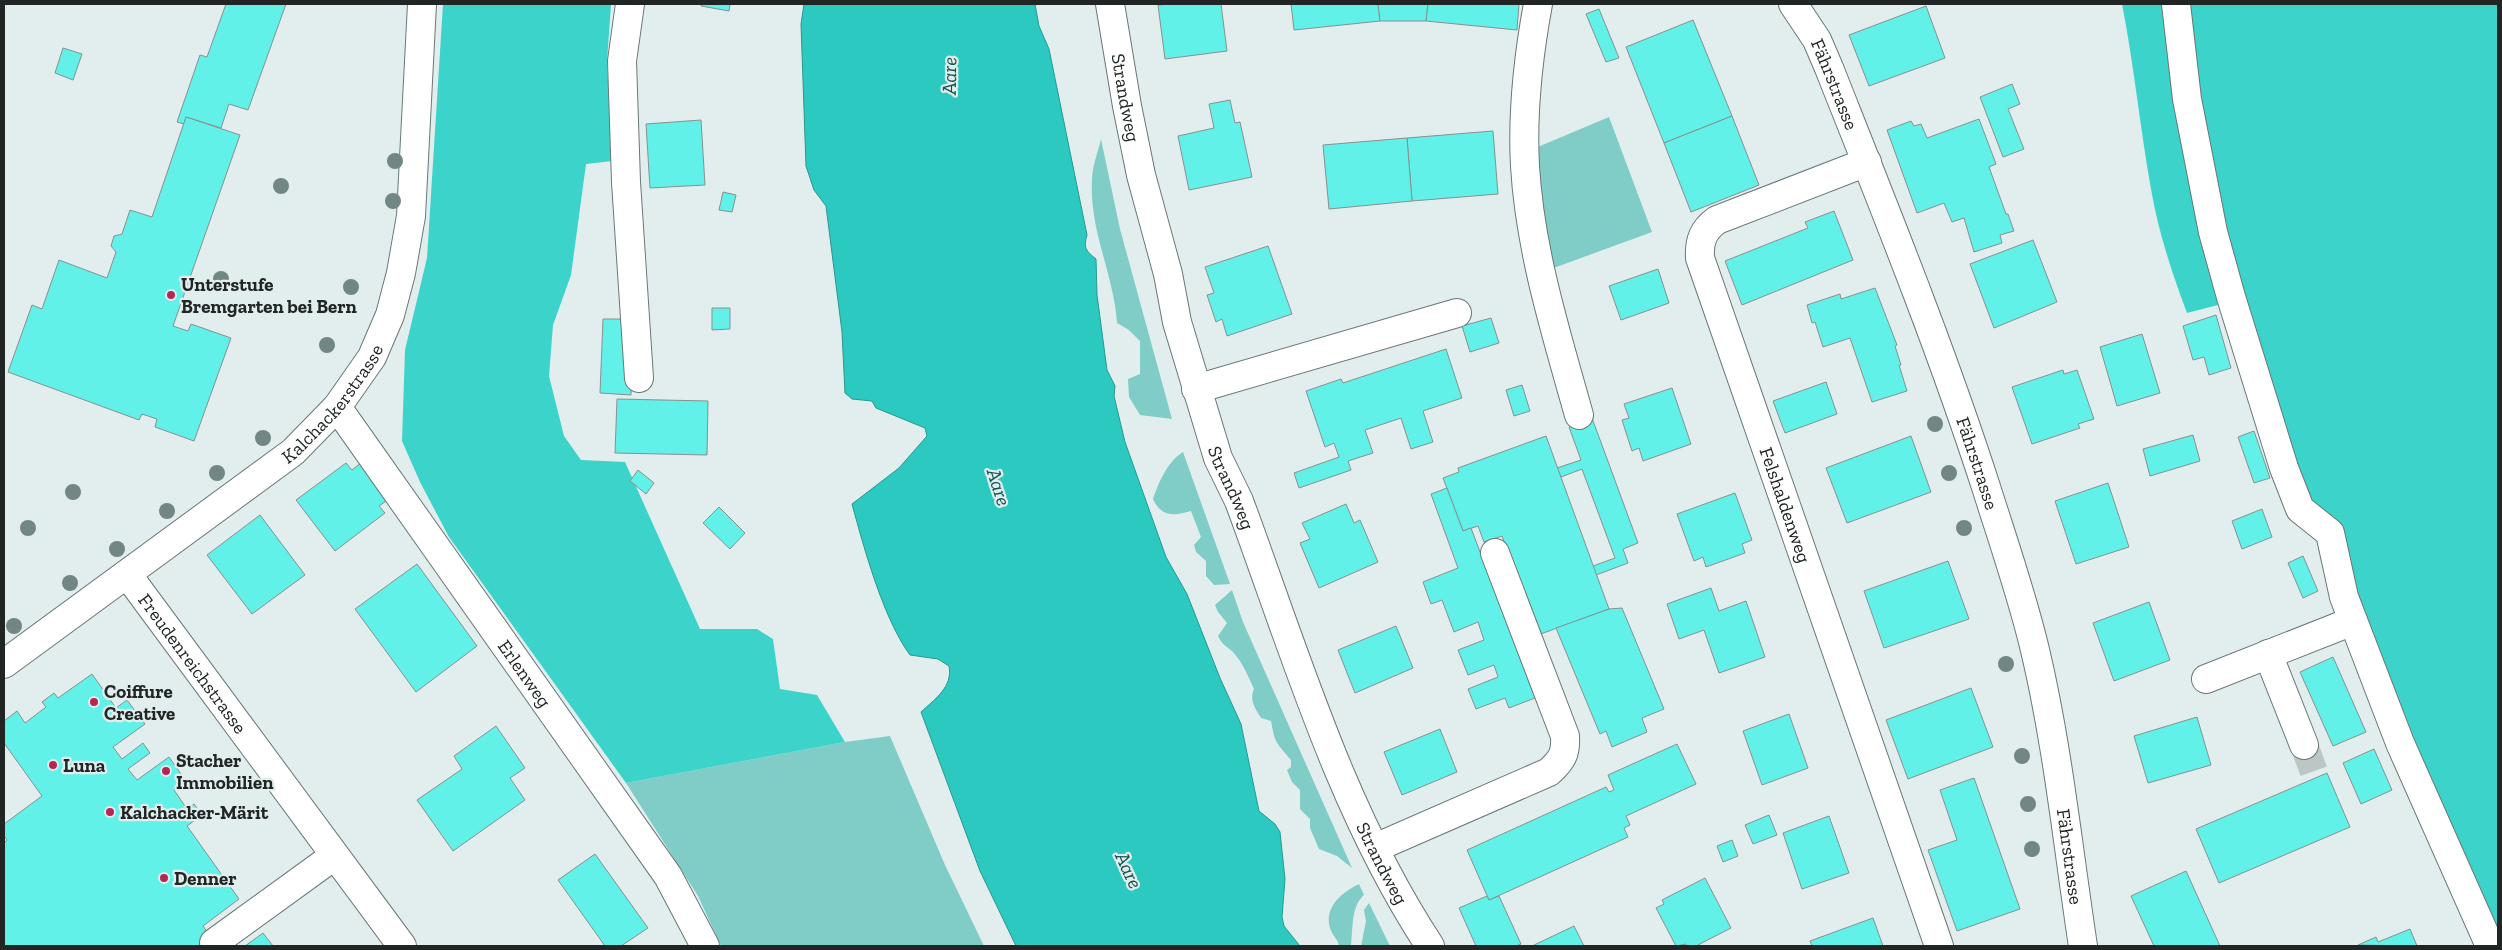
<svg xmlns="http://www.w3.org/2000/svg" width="2502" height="950" font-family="'Zilla Slab',serif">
	<rect width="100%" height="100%" fill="#e1eeed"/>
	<!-- green -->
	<g fill="#80cdc7">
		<polygon points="1609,117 1652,232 1551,269 1533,149"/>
		<path d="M1101,139L1120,229L1172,419L1140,415L1129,397L1128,379L1140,374V341L1129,330L1117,323C1114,275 1089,230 1092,180C1092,167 1098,152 1101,139Z"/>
		<path d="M1183,452L1230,584L1214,585L1206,576V561L1196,552L1194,545L1201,537L1191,511C1174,516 1161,517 1153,499C1159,482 1167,462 1183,452Z"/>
		<path d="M1232,590L1243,622L1352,868L1337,856L1319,849L1310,828V819L1300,809V790L1292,782L1287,770L1291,767V760C1276,742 1275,744 1271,721L1261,718C1255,708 1249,700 1254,689C1249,678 1244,666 1237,657C1231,648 1222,646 1218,636L1227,623L1218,612L1215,605Z"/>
		<polygon points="890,736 945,865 984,946 721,946 698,896 626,783 845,742"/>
		<path d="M1359,884L1364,895C1351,906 1353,929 1351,946H1339C1338,940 1335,938 1332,933C1321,910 1340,893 1359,884Z"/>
		<polygon points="1369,903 1390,946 1361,946 1366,921 1364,910"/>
	</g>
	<!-- forest -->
	<g fill="#3bd3ca">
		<polygon points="443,4 611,4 607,62 612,161 586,164 571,275 553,325 549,376 564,436 581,460 625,462 700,629 757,629 773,639 780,689 817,695 845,742 626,783 449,537 420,482 402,441 405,350 427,258"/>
		<path d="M2122,4H2498V945L2222,304L2187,313C2172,273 2158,231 2151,189C2140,127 2134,65 2122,4Z"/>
	</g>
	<!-- water -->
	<path fill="#2bc9c0" stroke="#289892" d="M804,4H1035L1039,26L1049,49L1087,235C1083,248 1086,251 1096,259L1097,295L1107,370L1115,386L1114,396L1125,442L1166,557L1187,594L1220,678L1241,724L1259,811L1275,824L1280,832L1285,879L1282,917L1284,926L1300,946H1016L980,871L921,712C935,699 953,687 949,666L938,659L910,655C883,618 864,548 852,504L899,468L927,436L925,428L876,408L872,401L852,399L845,393L842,332L826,206L814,190L806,166L801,24Z"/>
	<!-- building -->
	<g fill="#62f1e8" stroke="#859290">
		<polygon points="226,4 286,4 248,110 229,104 221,128 186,117 184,124 177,122 200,55 207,57"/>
		<polygon points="701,4 730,4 729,11 701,6"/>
		<polygon points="1170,4 1221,4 1227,51 1165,59 1158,5"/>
		<polygon points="1291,4 1378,4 1380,21 1294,30"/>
		<polygon points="1378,4 1428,4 1426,21 1380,21"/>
		<polygon points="1428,4 1519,4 1517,30 1426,21"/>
		<polygon points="1926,6 1945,58 1869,86 1849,35"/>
		<polygon points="1599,9 1619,58 1606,62 1586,14"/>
		<polygon points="1693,20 1732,116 1664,143 1626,47"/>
		<polygon points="63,48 82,54 73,80 55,73"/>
		<polygon points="2012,84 2020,104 2008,109 2024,149 2003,157 1980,97"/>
		<polygon points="1230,100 1235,123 1240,122 1252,177 1189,190 1178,136 1214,128 1209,104"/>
		<polygon points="1732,116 1759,185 1691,212 1664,143"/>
		<polygon points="186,117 240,135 173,326 188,331 191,324 231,338 194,441 155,427 157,419 142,414 139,420 8,372 32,305 42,309 59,260 107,278 116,252 111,246 114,236 122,234 130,210 152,217"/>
		<polygon points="1979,119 1996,164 1989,167 2006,214 2008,214 2014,231 2000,235 2002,243 1974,252 1964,218 1952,222 1944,203 1917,213 1887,130 1911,121 1914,126 1921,124 1927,138"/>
		<polygon points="701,120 705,185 650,188 646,124"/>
		<polygon points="1493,131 1498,194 1412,201 1407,138"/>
		<polygon points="1407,138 1412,201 1329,209 1323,145"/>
		<polygon points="723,192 736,195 732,212 719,210"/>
		<polygon points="1834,211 1853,260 1742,305 1725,261 1808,228 1805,222"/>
		<polygon points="2033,240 2057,302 1994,328 1970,264"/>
		<polygon points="1268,246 1292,314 1227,336 1222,319 1216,322 1207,295 1214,293 1205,267"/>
		<polygon points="1658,269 1669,303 1621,320 1609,286"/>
		<polygon points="1875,288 1897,345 1895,346 1901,365 1899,365 1907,391 1872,402 1850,338 1823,347 1815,322 1812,323 1807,305 1840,294 1841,299"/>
		<polygon points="712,308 730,308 730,329 712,330"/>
		<polygon points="2216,315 2231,368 2209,375 2204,357 2193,360 2183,326"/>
		<polygon points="1491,318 1499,343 1470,352 1462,326"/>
		<polygon points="603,319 628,319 632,363 631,395 600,393"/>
		<polygon points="2142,334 2160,393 2117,406 2100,347"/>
		<polygon points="1446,349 1462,398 1423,411 1433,442 1411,449 1401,418 1365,430 1373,453 1348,461 1351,470 1299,488 1294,473 1339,457 1334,443 1325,447 1306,391 1341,379 1343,383"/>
		<polygon points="2063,370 2064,374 2077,370 2094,419 2078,424 2080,428 2032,444 2012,387"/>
		<polygon points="1826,382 1837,414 1785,433 1773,401"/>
		<polygon points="1522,385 1530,411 1514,416 1506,390"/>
		<polygon points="1672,388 1691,444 1643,461 1639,448 1632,451 1622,420 1629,418 1624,404"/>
		<polygon points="617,399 708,401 707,455 615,453"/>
		<polygon points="1592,418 1638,543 1623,549 1628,563 1596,575 1593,566 1615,558 1582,469 1561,477 1557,468 1581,460 1569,427"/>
		<polygon points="2254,431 2270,478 2254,483 2238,437"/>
		<polygon points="2193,435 2200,461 2150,476 2143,449"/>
		<polygon points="1546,436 1609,609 1538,635 1502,536 1484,542 1478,526 1463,531 1443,478 1459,472 1458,468"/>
		<polygon points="1911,436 1931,492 1847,523 1826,468"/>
		<polygon points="362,462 389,499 379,506 385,513 335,551 296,500 346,463 352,470"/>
		<polygon points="638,470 654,483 646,494 630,481"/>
		<polygon points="2108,483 2129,547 2076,564 2055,501"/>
		<polygon points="1447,488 1463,531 1471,528 1535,698 1509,708 1505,698 1476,709 1468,689 1498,677 1494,665 1468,675 1458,650 1484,640 1478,622 1454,632 1442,600 1431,604 1423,582 1458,568 1431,494"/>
		<polygon points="1735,493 1752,540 1742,544 1745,553 1706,567 1703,557 1694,561 1677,514"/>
		<polygon points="1346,504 1354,523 1360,520 1378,562 1319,588 1300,543 1310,539 1302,523"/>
		<polygon points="719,507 745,533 730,549 703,523"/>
		<polygon points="2262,509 2272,537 2242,549 2232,521"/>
		<polygon points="260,515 305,575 252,614 207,555"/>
		<polygon points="2303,556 2318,591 2303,598 2288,563"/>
		<polygon points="1948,561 1969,619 1884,648 1864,591"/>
		<polygon points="417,564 477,646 416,692 355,609"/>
		<polygon points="1711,588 1719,611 1746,601 1765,657 1719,673 1704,630 1679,639 1667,604"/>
		<polygon points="2149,602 2170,660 2114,681 2093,623"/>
		<polygon points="1622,608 1664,709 1642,718 1647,732 1612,747 1606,731 1600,734 1556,628 1609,609"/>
		<polygon points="1396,626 1413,668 1355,693 1338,650"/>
		<polygon points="2333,657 2366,732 2333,746 2300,672"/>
		<polygon points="92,674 116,708 127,700 145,724 113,747 122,759 143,743 150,753 128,769 137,780 169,757 186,781 174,790 187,809 194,804 202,815 187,826 239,899 203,926 217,946 4,946 4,843 7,840 4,836 4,824 42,796 4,743 4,721 17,711 25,723 46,707 42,702 54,693 58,698"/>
		<polygon points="1971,688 1993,747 1908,779 1886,720"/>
		<polygon points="1789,714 1808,768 1762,785 1743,731"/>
		<polygon points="2197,717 2211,765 2148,783 2134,736"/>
		<polygon points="496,726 525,768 510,778 525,800 453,851 417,800 462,769 454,756"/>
		<polygon points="1440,729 1457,772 1402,795 1384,752"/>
		<polygon points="1677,744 1696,784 1626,816 1630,825 1624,828 1628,837 1489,900 1467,850 1606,787 1609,792 1614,790 1608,775"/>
		<polygon points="2374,749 2392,790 2361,804 2343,763"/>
		<polygon points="2327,773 2350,827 2219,883 2196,829"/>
		<polygon points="1974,778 2020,909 1957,931 1928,850 1957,840 1940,790"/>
		<polygon points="1769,815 1777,835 1753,844 1745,825"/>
		<polygon points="1829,816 1849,873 1802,889 1783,833"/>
		<polygon points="1732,840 1738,856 1723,862 1717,846"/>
		<polygon points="595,854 648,928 621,946 605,946 558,880"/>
		<polygon points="2186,871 2196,893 2220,946 2154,946 2131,896"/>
		<polygon points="1705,878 1731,928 1696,946 1687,946 1686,944 1676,946 1656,908 1664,904 1662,900"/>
		<polygon points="1487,896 1489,900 1499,896 1521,944 1516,946 1476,946 1459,908"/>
		<polygon points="1873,918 1883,946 1812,946 1810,941"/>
		<polygon points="1574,926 1584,946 1532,946"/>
		<polygon points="2410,929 2417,946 2358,945 2376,937 2378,942"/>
		<polygon points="263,933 273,946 245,946"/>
	</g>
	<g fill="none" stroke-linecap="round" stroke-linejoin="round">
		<!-- minor-tunnel -->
		<polyline stroke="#bbc6c5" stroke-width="28" stroke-dasharray="28 14" stroke-linecap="butt" points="2304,745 2314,772"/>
		<defs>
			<g id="minor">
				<polyline points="630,4 622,61 626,182 639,378"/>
				<path id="s1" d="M1110,4L1127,106L1141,175L1168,274L1177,322L1218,458L1239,501C1295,652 1341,811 1430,946"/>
				<path d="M1538,4C1528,58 1522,111 1525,166C1530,251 1556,333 1579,415"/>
				<path id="s2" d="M1793,4L1817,40L1829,68C1884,207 1940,345 1986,487C2003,541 2022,595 2035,650C2058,747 2068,848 2083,946"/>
				<polyline points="2176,4 2187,99 2213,232 2231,297 2284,468 2300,509 2330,533 2344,597 2400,743 2490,946"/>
				<path id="s3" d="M1867,162L1717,220C1703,230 1699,241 1700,258L1939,946"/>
				<polyline points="1196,389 1457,313"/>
				<path id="s4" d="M337,407L668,876L705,946"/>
				<path id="s5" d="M127,574L402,946"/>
				<polyline points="2268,654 2304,745"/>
				<path id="s6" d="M4,664L293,452L337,407L372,357L390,315L401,273L411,216L422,4"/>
				<polyline points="2206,679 2353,621"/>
				<path d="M1375,848L1549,772C1562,760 1566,754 1565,736L1495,553"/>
				<polyline points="214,943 334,856"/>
			</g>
		</defs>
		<!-- minor casing -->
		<use href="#minor" stroke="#6b7776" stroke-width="30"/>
		<!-- minor -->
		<use href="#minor" stroke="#fff" stroke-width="28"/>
	</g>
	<!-- trees -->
	<g fill="#728684">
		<circle cx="395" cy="161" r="8"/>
		<circle cx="281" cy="186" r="8"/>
		<circle cx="393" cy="201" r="8"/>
		<circle cx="221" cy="279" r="8"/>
		<circle cx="351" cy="287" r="8"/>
		<circle cx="327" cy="345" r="8"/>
		<circle cx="1935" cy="424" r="8"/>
		<circle cx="263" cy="438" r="8"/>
		<circle cx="217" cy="473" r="8"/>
		<circle cx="1949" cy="473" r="8"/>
		<circle cx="73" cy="492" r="8"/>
		<circle cx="167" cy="511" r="8"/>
		<circle cx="28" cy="528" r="8"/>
		<circle cx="1964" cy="528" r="8"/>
		<circle cx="117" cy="549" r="8"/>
		<circle cx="70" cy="583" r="8"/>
		<circle cx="14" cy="626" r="8"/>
		<circle cx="2006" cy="664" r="8"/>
		<circle cx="2022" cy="756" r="8"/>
		<circle cx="2028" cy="804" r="8"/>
		<circle cx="2032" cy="849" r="8"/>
	</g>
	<!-- markers -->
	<g fill="#b62652" stroke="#e1eeed" stroke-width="2">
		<circle cx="171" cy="295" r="5"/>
		<circle cx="94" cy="702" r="5"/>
		<circle cx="53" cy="765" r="5"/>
		<circle cx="166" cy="771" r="5"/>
		<circle cx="110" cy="812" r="5"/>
		<circle cx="164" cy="878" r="5"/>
	</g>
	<g text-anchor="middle" stroke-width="4.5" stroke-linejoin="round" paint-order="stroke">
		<!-- street labels -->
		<g font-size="19" fill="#212625" stroke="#e1eeed">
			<text dy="7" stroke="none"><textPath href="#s2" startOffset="91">Fährstrasse</textPath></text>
			<text dy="7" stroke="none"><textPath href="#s1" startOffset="95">Strandweg</textPath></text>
			<text dy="7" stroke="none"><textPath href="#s6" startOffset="421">Kalchackerstrasse</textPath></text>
			<text dy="7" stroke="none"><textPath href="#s2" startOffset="496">Fährstrasse</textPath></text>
			<text dy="7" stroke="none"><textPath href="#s1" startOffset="500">Strandweg</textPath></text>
			<text dy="7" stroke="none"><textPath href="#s3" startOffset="466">Felshaldenweg</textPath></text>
			<text dy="7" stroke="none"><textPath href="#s5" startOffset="111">Freudenreichstrasse</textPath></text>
			<text dy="7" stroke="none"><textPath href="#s4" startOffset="326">Erlenweg</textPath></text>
			<text dy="7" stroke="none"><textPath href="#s2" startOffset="901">Fährstrasse</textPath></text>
			<text dy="7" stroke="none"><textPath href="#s1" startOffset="905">Strandweg</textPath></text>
		</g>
		<!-- poi labels -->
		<g font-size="19" font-weight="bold" fill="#212625" stroke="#e1eeed" text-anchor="start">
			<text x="181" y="291">Unterstufe<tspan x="181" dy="22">Bremgarten bei Bern</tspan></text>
			<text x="104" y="698">Coiffure<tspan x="104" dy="22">Creative</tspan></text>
			<text x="176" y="767">Stacher<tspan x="176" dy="22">Immobilien</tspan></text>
			<text x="63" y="772">Luna</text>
			<text x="120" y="819">Kalchacker-Märit</text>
			<text x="174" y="885">Denner</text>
		</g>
		<!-- water labels -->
		<g font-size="20" font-style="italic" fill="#11504c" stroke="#e1eeed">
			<text transform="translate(949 76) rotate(-89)" y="7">Aare</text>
			<text transform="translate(999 487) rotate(72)" y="7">Aare</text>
			<text transform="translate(1129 870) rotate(65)" y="7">Aare</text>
		</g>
	</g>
	<!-- border -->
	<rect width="2502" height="950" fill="none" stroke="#212625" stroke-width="10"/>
</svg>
